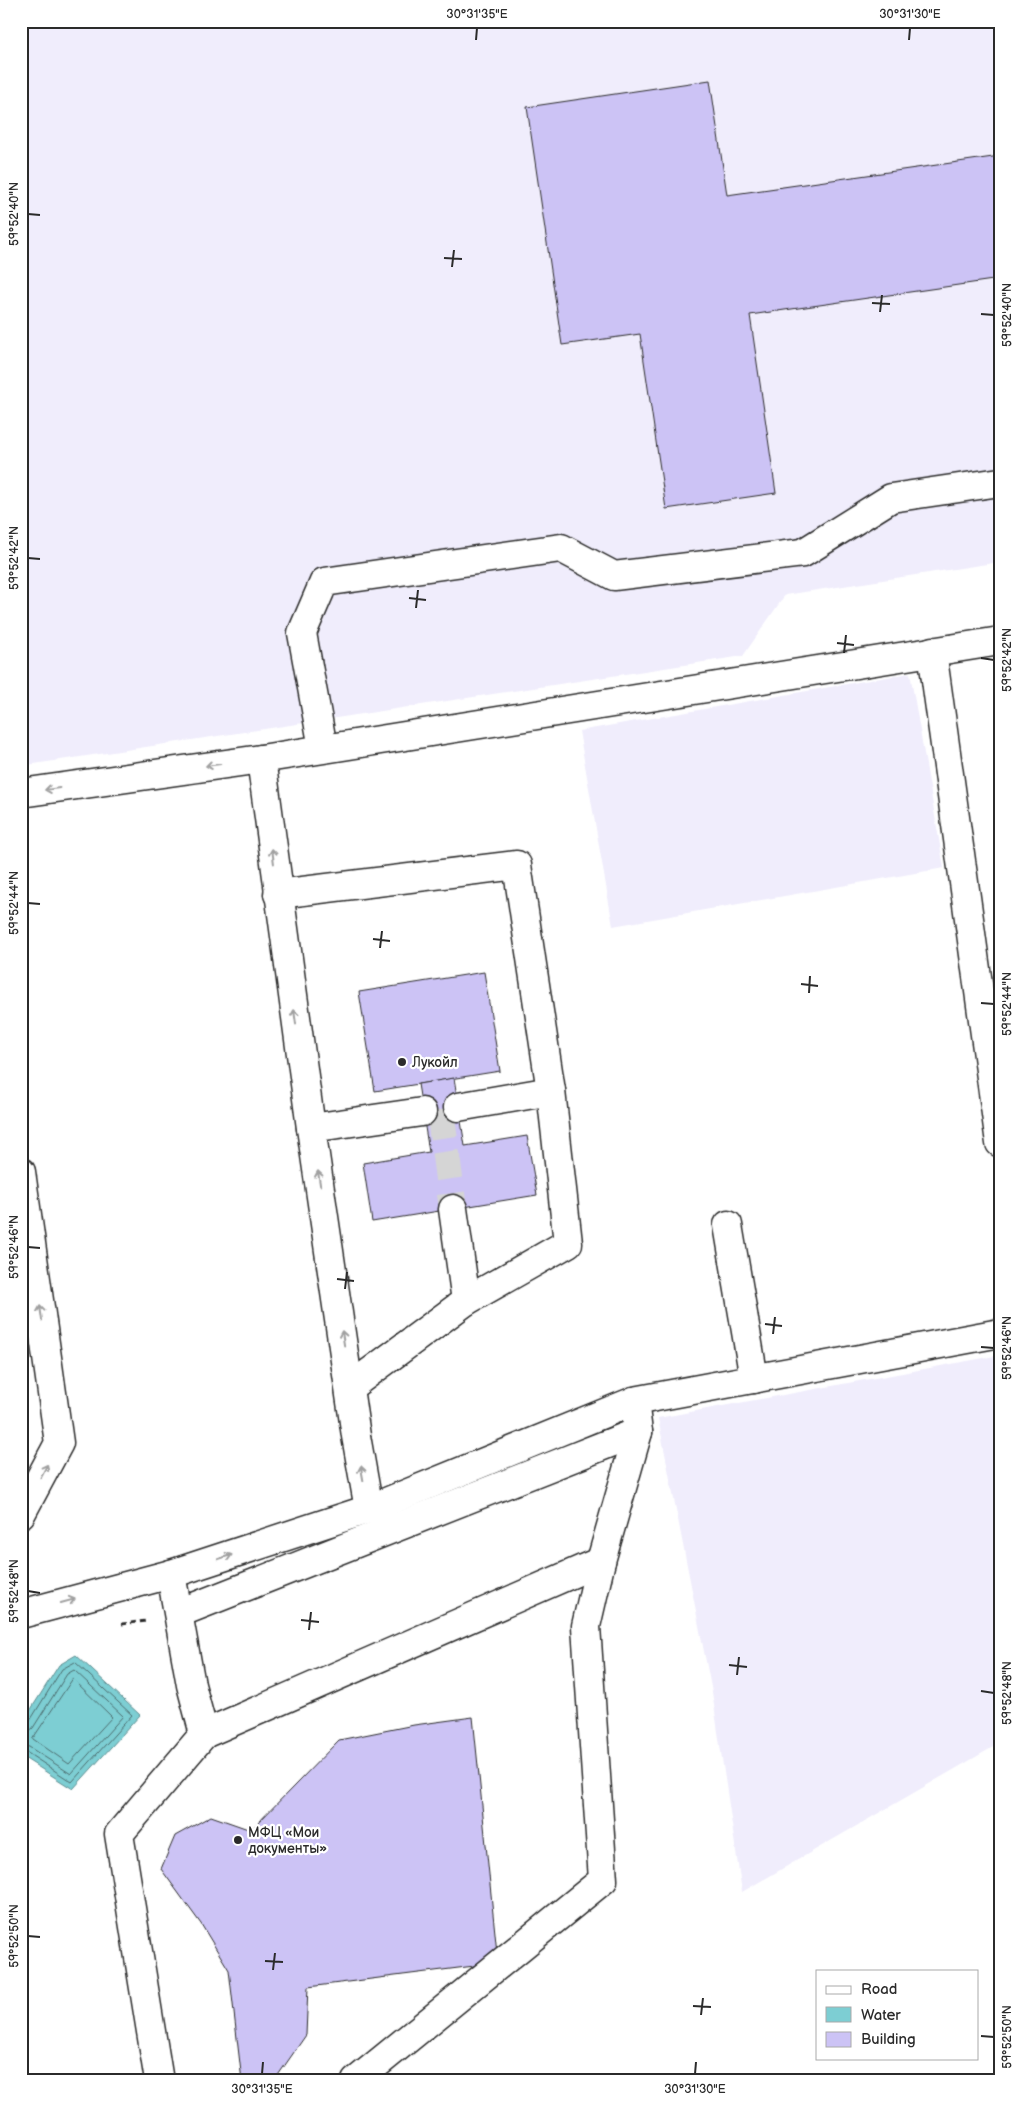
<svg xmlns="http://www.w3.org/2000/svg" width="1021" height="2102" font-family="'Balsamiq Sans',sans-serif">
	<rect width="100%" height="100%" fill="#fff"/>
	<filter id="ink" filterUnits="userSpaceOnUse"><feTurbulence type="fractalNoise" baseFrequency=".02" numOctaves="2"/><feDisplacementMap in="SourceGraphic" scale="10" xChannelSelector="R" yChannelSelector="G"/><feConvolveMatrix kernelMatrix="1 2 1 2 8 2 1 2 1" color-interpolation-filters="sRGB"/></filter>
	<g filter="url(#ink)">
		<!-- built -->
		<g fill="#f0edfc">
			<polygon points="21,21 1000,21 1000,562 785,595 743,656 21,766"/>
			<polygon points="910,673 944,868 613,926 579,731"/>
			<polygon points="1000,1355 1000,1743 742,1892 712,1692 658,1418"/>
		</g>
		<!-- water -->
		<polygon fill="#7dced3" stroke="#5c8d90" points="76,1655 140,1715 73,1789 21,1756 21,1725 59,1665"/>
		<g fill="none" stroke-linecap="round" stroke-linejoin="round">
			<!-- shore -->
			<g stroke="#4c6c6e" stroke-width="1">
				<polygon points="73,1679 112,1717 69,1764 33,1739"/>
				<polyline points="21,1727 28,1724 62,1669 75,1662 132,1715 72,1782 26,1752 21,1752"/>
				<polyline points="21,1733 28,1732 33,1728 67,1674 74,1670 123,1716 71,1774 29,1747 21,1745"/>
			</g>
		</g>
		<!-- building -->
		<g fill="#ccc3f5" stroke="#2b2b2b">
			<polygon points="710,80 727,195 1000,156 1000,279 750,315 776,493 666,509 640,334 562,345 527,107"/>
			<polygon points="484,972 500,1071 375,1091 359,992"/>
			<polygon points="454,1078 465,1146 527,1136 537,1195 372,1222 363,1163 429,1152 418,1084"/>
			<polygon points="473,1717 498,1963 308,1987 306,2035 274,2081 242,2081 229,1970 201,1924 161,1869 175,1836 211,1816 251,1830 339,1740 414,1725"/>
		</g>
		<g fill="none" stroke-linecap="round" stroke-linejoin="round">
			<!-- minor-tunnel -->
			<polyline stroke="#d5d5d5" stroke-width="28" stroke-dasharray="28 14" stroke-linecap="butt" points="440,1110 453,1209"/>
			<defs>
				<g id="minor">
					<polyline points="932,651 1000,1143"/>
					<polyline points="323,748 302,633 324,582 561,548 614,576 803,553 891,498 1000,482"/>
					<polyline points="261,759 311,1128 356,1436 369,1509"/>
					<polyline points="21,793 261,759 1000,641"/>
					<polyline points="278,894 517,865 551,1091 568,1243 466,1301 350,1387"/>
					<polyline points="458,1107 551,1091"/>
					<polyline points="311,1128 422,1112"/>
					<polyline points="21,1172 59,1443 21,1514"/>
					<polyline points="453,1209 466,1301"/>
					<polyline points="728,1225 754,1379"/>
					<polyline points="179,1613 638,1432"/>
					<polyline points="21,1614 171,1574 369,1509 634,1401 1000,1333"/>
					<polyline points="204,1734 601,1561"/>
					<polyline points="159,2081 119,1834 204,1734 191,1685 171,1574"/>
					<polyline points="356,2081 603,1880 586,1626 601,1561 638,1432 634,1401"/>
				</g>
			</defs>
			<!-- minor casing -->
			<use href="#minor" stroke="#2b2b2b" stroke-width="31"/>
			<!-- path -->
			<polyline stroke="#2b2b2b" stroke-width="3" stroke-dasharray="5 4" stroke-linecap="butt" points="122,1624 146,1621"/>
			<!-- minor -->
			<use href="#minor" stroke="#fff" stroke-width="28"/>
		</g>
		<!-- one-way arrows -->
		<defs><path id="oneway-shaft" d="M-6 0H5M1.5-3L5.5 0L1.5 3" fill="none" stroke-width="1.6" stroke-linecap="round" stroke-linejoin="round" transform="scale(1.25)"/></defs>
		<g stroke="#a0a0a0">
			<use href="#oneway-shaft" transform="translate(213 765) rotate(172)"/>
			<use href="#oneway-shaft" transform="translate(52 789) rotate(172)"/>
			<use href="#oneway-shaft" transform="translate(273 856) rotate(-97)"/>
			<use href="#oneway-shaft" transform="translate(295 1017) rotate(-98)"/>
			<use href="#oneway-shaft" transform="translate(319 1178) rotate(-99)"/>
			<use href="#oneway-shaft" transform="translate(41 1313) rotate(-98)"/>
			<use href="#oneway-shaft" transform="translate(343 1338) rotate(-99)"/>
			<use href="#oneway-shaft" transform="translate(44 1471) rotate(-62)"/>
			<use href="#oneway-shaft" transform="translate(362 1473) rotate(-100)"/>
			<use href="#oneway-shaft" transform="translate(225 1557) rotate(-18)"/>
			<use href="#oneway-shaft" transform="translate(68 1601) rotate(-15)"/>
		</g>
	</g>
	<!-- ticks -->
	<path fill="none" stroke="#2b2b2b" stroke-width="2" d="M476,40L477,28M909,40L910,28M28,214L40,215M444,258L462,259M452,267L454,250M872,303L890,304M880,312L882,295M981,314L994,315M28,558L40,559M409,598L426,600M416,608L418,590M837,643L854,645M844,653L846,635M981,658L994,660M28,903L40,904M373,939L390,941M380,948L382,931M801,984L818,986M809,993L810,976M981,1003L994,1004M28,1247L40,1248M337,1279L354,1281M345,1289L347,1272M765,1324L782,1326M773,1334L775,1317M981,1347L994,1348M28,1591L40,1593M301,1620L319,1622M309,1630L311,1612M729,1665L747,1667M737,1675L739,1657M981,1691L994,1693M28,1936L40,1937M265,1961L283,1962M273,1970L275,1953M693,2006L711,2007M701,2015L703,1998M981,2036L994,2037M262,2074L263,2062M695,2074L696,2062"/>
	<!-- markers -->
	<g fill="#2b2b2b" stroke="#fff" stroke-width="2">
		<circle cx="402" cy="1062" r="5"/>
		<circle cx="238" cy="1840" r="5"/>
	</g>
	<g text-anchor="middle" stroke-width="4.5" stroke-linejoin="round" paint-order="stroke">
		<!-- poi labels -->
		<g font-size="14" fill="#2b2b2b" stroke="#fff" text-anchor="start">
			<text x="412" y="1067">Лукойл</text>
			<text x="248" y="1837">МФЦ «Мои<tspan x="248" dy="16">документы»</tspan></text>
		</g>
	</g>
	<!-- margin -->
	<rect width="1021" height="2102" fill="none" stroke="#fff" stroke-width="55"/>
	<!-- legend -->
	<rect x="816" y="1970" width="162" height="90" fill="#ffffff" stroke="#aaaaaa"/>
	<rect x="826" y="1986" width="25" height="8" fill="#ffffff" stroke="#aaaaaa"/>
	<text x="861" y="1994" font-size="15" fill="#2b2b2b">Road</text>
	<rect x="826" y="2007" width="25" height="15" fill="#7dced3" stroke="#aaaaaa"/>
	<text x="861" y="2020" font-size="15" fill="#2b2b2b">Water</text>
	<rect x="826" y="2032" width="25" height="15" fill="#ccc3f5" stroke="#aaaaaa"/>
	<text x="861" y="2044" font-size="15" fill="#2b2b2b">Building</text>
	<rect x="28" y="28" width="966" height="2046" fill="none" stroke="#2b2b2b" stroke-width="2"/>
	<g font-size="12" text-anchor="middle" fill="#2b2b2b">
		<text x="477" y="18">30°31'35"E</text>
		<text x="910" y="18">30°31'30"E</text>
		<text transform="translate(14 214) rotate(-90)" y="4">59°52'40"N</text>
		<text transform="translate(1007 315) rotate(-90)" y="4">59°52'40"N</text>
		<text transform="translate(14 558) rotate(-90)" y="4">59°52'42"N</text>
		<text transform="translate(1007 660) rotate(-90)" y="4">59°52'42"N</text>
		<text transform="translate(14 903) rotate(-90)" y="4">59°52'44"N</text>
		<text transform="translate(1007 1004) rotate(-90)" y="4">59°52'44"N</text>
		<text transform="translate(14 1247) rotate(-90)" y="4">59°52'46"N</text>
		<text transform="translate(1007 1348) rotate(-90)" y="4">59°52'46"N</text>
		<text transform="translate(14 1591) rotate(-90)" y="4">59°52'48"N</text>
		<text transform="translate(1007 1693) rotate(-90)" y="4">59°52'48"N</text>
		<text transform="translate(14 1936) rotate(-90)" y="4">59°52'50"N</text>
		<text transform="translate(1007 2037) rotate(-90)" y="4">59°52'50"N</text>
		<text x="262" y="2093">30°31'35"E</text>
		<text x="695" y="2093">30°31'30"E</text>
	</g>
</svg>
